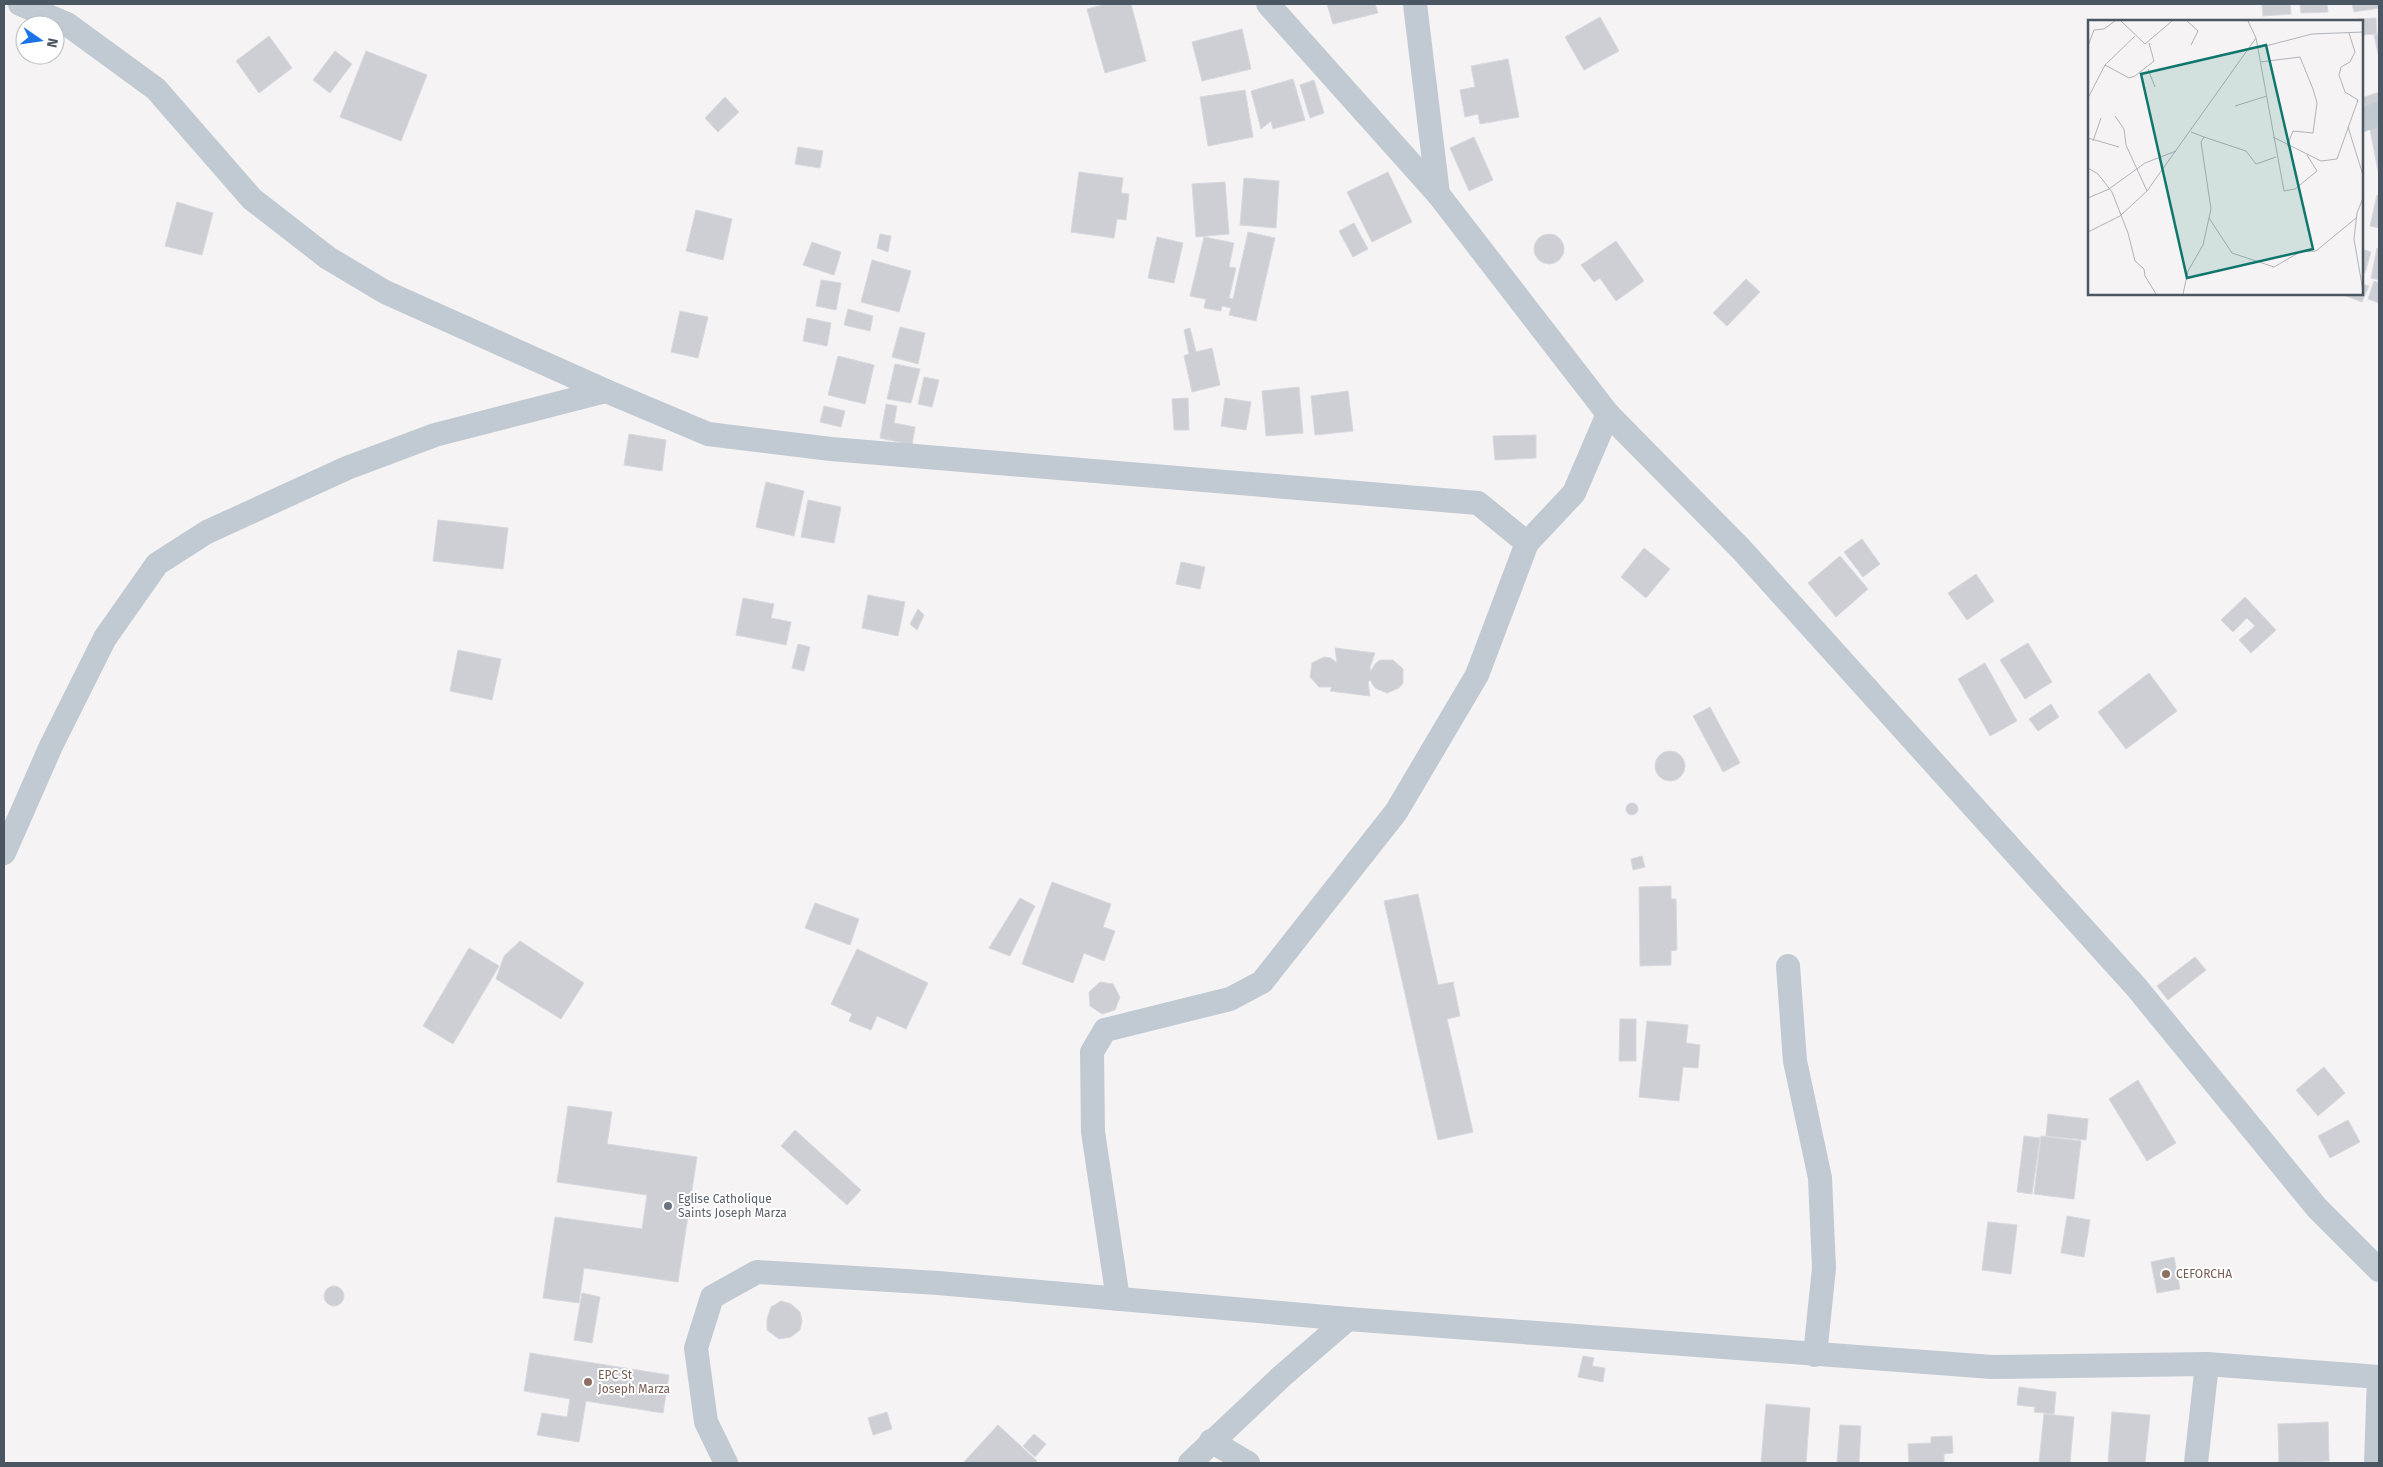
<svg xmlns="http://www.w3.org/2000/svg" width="2383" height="1467" font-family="'Fira Sans',sans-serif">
	<rect width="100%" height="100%" fill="#f5f3f3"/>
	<!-- building -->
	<g fill="#cdcfd5" stroke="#d7d9de">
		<polygon points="1106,4 1131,4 1146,61 1105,73 1087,9"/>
		<polygon points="1327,4 1375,4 1378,13 1333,24"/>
		<polygon points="2262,4 2290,4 2291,14 2263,16"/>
		<polygon points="2300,4 2327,4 2328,12 2301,13"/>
		<polygon points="2352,4 2379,4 2379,8 2354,12"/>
		<polygon points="1600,17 1619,51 1584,70 1565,37"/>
		<polygon points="2376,18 2377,34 2362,35 2362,21 2358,21 2358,19"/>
		<polygon points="1242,29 1251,69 1202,81 1192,42"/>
		<polygon points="2379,34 2379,53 2378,54 2374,35"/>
		<polygon points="269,36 292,68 259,93 236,61"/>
		<polygon points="335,51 352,64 330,93 313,80"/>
		<polygon points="366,51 427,75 401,141 340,117"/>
		<polygon points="1508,59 1519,117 1480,124 1478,114 1465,117 1460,90 1475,87 1471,66"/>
		<polygon points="1293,79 1305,120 1273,129 1271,121 1261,129 1251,91"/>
		<polygon points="1314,80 1324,113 1310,118 1300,85"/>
		<polygon points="1245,90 1253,137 1208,146 1200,97"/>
		<polygon points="2379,92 2379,107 2367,112 2362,98"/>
		<polygon points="725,97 739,112 718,132 705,118"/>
		<polygon points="2379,122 2379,176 2369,124"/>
		<polygon points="1474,137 1493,180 1469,191 1450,148"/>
		<polygon points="798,147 823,151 820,168 795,164"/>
		<polygon points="1079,172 1123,178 1121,193 1129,194 1126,220 1117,219 1114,238 1071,232"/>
		<polygon points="1388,172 1412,222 1372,242 1347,192"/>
		<polygon points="1244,178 1279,181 1276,228 1240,225"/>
		<polygon points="1225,182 1229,234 1196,237 1192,184"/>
		<polygon points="2377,195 2379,196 2379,228 2370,226"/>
		<polygon points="177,202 213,213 202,255 165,246"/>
		<polygon points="696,210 732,219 723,260 686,251"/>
		<polygon points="1354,223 1368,249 1353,257 1339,231"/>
		<polygon points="1248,232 1275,238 1256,321 1229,315 1231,308 1222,306 1221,311 1204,308 1206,299 1190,296 1204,237 1234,243 1229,267 1236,268 1229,298 1233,299"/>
		<polygon points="880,234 891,236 888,252 877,248"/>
		<circle cx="1549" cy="249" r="15"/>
		<polygon points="1157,237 1183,243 1174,283 1148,278"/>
		<polygon points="1616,241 1644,281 1616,301 1600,278 1594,282 1581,265"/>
		<polygon points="812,242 841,252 834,275 803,265"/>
		<polygon points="2377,248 2379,249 2379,280 2371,278"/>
		<polygon points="2362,249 2371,252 2365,273 2362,272"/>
		<polygon points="872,260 911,271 899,312 861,302"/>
		<polygon points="1746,279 1760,292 1727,326 1713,313"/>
		<polygon points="821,280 841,283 836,310 816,306"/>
		<polygon points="2374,281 2379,283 2379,303 2368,299"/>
		<polygon points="2362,284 2369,286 2362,302 2341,294 2362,294"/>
		<polygon points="848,309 873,316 870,331 844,325"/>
		<polygon points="680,311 708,317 698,358 671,352"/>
		<polygon points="807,318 831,323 827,346 803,341"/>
		<polygon points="900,327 925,333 918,364 892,357"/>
		<polygon points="1190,328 1196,352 1212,348 1220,385 1192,392 1184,356 1189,354 1184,330"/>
		<polygon points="838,356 874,365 865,404 828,395"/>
		<polygon points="895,364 920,369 911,403 887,399"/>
		<polygon points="924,377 939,380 932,407 918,404"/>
		<polygon points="1299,387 1303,433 1266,436 1262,391"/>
		<polygon points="1348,391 1353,431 1315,435 1311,396"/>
		<polygon points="1188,398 1189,430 1174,430 1172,399"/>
		<polygon points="1225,398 1251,402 1246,430 1221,426"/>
		<polygon points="886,404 897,406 894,423 915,427 912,445 880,438"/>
		<polygon points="824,406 845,411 841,427 820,422"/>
		<polygon points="629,434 666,440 662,471 624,465"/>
		<polygon points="1536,435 1536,458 1495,460 1493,436"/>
		<polygon points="766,482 804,491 794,536 756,527"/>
		<polygon points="808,500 841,507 834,543 801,537"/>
		<polygon points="438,520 508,528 503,569 433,561"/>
		<polygon points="1862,539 1880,564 1863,577 1844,552"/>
		<polygon points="1644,548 1670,569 1646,598 1621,577"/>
		<polygon points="1840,556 1868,589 1836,617 1808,583"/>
		<polygon points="1181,562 1205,567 1200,589 1176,584"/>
		<polygon points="1976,574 1994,601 1967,620 1948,593"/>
		<polygon points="868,595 905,602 898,636 862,628"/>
		<polygon points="2245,597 2276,630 2251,653 2239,640 2255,626 2247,618 2233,632 2221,620"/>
		<polygon points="743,598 774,604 771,618 791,622 786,645 736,635"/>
		<polygon points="918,609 924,615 917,630 910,624"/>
		<polygon points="2028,643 2052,682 2025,699 2000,660"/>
		<polygon points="798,644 810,647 804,671 792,668"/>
		<polygon points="1335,648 1375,653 1370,667 1371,671 1375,664 1380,660 1393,660 1403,669 1403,683 1399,688 1387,693 1375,688 1370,680 1368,682 1370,696 1330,691 1332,687 1319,687 1310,677 1312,663 1324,657 1331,658 1337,663"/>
		<polygon points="458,650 501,659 492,700 450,691"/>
		<polygon points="1985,663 2017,721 1990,736 1958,679"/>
		<polygon points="2149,673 2177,711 2126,749 2098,712"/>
		<polygon points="2051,704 2059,717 2038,731 2029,719"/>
		<polygon points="1710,707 1740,763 1723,772 1693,716"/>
		<circle cx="1670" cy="766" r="15"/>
		<circle cx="1632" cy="809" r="6"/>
		<polygon points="1642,856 1645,867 1633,870 1631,859"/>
		<polygon points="1052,882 1111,904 1103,927 1115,931 1104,961 1084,953 1073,983 1022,964"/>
		<polygon points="1671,886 1671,899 1676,899 1677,950 1671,951 1671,965 1640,966 1639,887"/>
		<polygon points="1418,894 1438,985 1453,982 1460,1016 1447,1019 1473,1132 1438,1140 1384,901"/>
		<polygon points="1020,898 1035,906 1010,956 989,948"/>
		<polygon points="815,903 859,919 850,945 805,928"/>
		<polygon points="520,941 584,983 561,1019 496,979 504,956"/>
		<polygon points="469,948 499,966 453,1044 423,1026"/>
		<polygon points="857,949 928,983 906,1029 877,1016 871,1030 849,1021 852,1014 831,1004"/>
		<polygon points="2195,957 2206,970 2168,1000 2157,986"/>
		<polygon points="1100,982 1113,984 1120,997 1115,1010 1102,1014 1090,1006 1089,992"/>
		<polygon points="1620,1019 1636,1019 1636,1061 1619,1061"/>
		<polygon points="1647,1021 1688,1025 1686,1043 1700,1045 1698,1068 1683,1067 1679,1101 1639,1097"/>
		<polygon points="2324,1067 2345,1093 2318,1116 2296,1090"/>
		<polygon points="2138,1080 2176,1143 2147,1161 2109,1099"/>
		<polygon points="568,1106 612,1112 607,1144 697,1157 678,1282 584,1268 579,1303 543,1298 555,1217 642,1229 647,1195 557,1182"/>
		<polygon points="2048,1114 2088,1119 2086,1140 2046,1136"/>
		<polygon points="2348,1120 2360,1142 2330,1158 2318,1136"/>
		<polygon points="795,1130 861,1190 847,1205 781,1146"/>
		<polygon points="2024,1136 2040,1138 2032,1194 2017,1192"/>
		<polygon points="2041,1136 2081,1141 2074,1199 2034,1194"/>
		<polygon points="2067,1216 2090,1220 2084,1257 2061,1253"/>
		<polygon points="1988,1222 2017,1225 2011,1274 1982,1270"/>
		<polygon points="2174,1257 2180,1289 2157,1293 2151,1262"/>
		<circle cx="334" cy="1296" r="10"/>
		<polygon points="582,1293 600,1297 592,1343 574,1340"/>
		<polygon points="781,1301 791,1304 800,1312 802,1321 800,1330 791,1337 779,1339 767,1330 767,1319 771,1307"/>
		<polygon points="530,1353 669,1375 663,1413 586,1401 579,1442 537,1435 542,1413 567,1417 570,1399 524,1391"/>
		<polygon points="1583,1356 1594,1358 1592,1366 1605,1368 1603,1382 1578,1377"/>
		<polygon points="2019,1387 2056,1392 2054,1414 2034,1412 2035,1407 2017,1405"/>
		<polygon points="1766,1404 1810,1408 1806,1463 1761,1463"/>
		<polygon points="887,1412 892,1429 873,1435 868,1418"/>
		<polygon points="2112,1412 2150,1415 2145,1463 2108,1463"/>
		<polygon points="2044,1414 2074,1417 2070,1463 2039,1463"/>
		<polygon points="2328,1422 2329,1461 2279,1463 2278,1424"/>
		<polygon points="998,1425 1037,1461 1034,1463 963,1463"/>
		<polygon points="1840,1425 1861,1426 1859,1463 1837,1463"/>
		<polygon points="1034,1434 1046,1444 1035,1457 1023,1446"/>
		<polygon points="1952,1436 1953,1453 1944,1454 1944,1463 1909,1463 1908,1444 1931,1443 1931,1437"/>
	</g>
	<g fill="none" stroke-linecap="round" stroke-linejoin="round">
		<!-- street -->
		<g stroke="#c1cad2" stroke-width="24">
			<polyline points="20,4 67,24 156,89 252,199 328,258 385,292 606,391 708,434 831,449 1478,503 1527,543 1574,493 1608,414"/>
			<polyline points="1268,4 1438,194 1608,414 1741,549 2137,988 2317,1208 2379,1270"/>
			<polyline points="1415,4 1438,194"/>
			<polyline points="2362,120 2379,114"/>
			<polyline points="4,853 51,746 105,638 157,564 207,532 347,468 435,435 606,391"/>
			<polyline points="1788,966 1795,1061 1820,1178 1824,1268 1815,1355"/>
			<polyline points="1118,1299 1093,1132 1092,1052 1105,1030 1230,999 1262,982 1396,812 1477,675 1527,543"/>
			<polyline points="1211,1441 1248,1463"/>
			<polyline points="726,1463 706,1422 696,1348 712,1297 757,1272 938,1283 1348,1319 1992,1367 2207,1364 2379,1377"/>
			<polyline points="1190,1463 1282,1376 1348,1319"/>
			<polyline points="2196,1463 2207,1364"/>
			<polyline points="2376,1463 2379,1377"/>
		</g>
	</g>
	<!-- markers -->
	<circle fill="#6b7280" stroke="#fff" stroke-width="2" cx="668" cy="1206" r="5"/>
	<g fill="#8d6e63" stroke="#fff" stroke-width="2">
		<circle cx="2166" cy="1274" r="5"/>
		<circle cx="588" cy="1382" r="5"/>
	</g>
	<g text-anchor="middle" stroke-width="4" stroke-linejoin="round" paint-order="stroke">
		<!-- worship labels -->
		<g font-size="12" fill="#5b616d" stroke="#fff" text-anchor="start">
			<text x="678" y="1203">Eglise Catholique<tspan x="678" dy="14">Saints Joseph Marza</tspan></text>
		</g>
		<!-- education labels -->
		<g font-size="12" fill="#785e54" stroke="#fff" text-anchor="start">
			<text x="2176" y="1278">CEFORCHA</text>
			<text x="598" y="1379">EPC St<tspan x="598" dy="14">Joseph Marza</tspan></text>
		</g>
	</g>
	<!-- overview -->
	<g transform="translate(2088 20)">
		<rect width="275" height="275" fill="#f5f3f3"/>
		<path fill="none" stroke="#b1b4b9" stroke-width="1" d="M33,1L57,24L84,1M99,1L110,11L103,25M160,1L168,18L196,171L207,169L229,151L219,135M0,26L6,10L16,9L27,1M170,28L224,14L275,12M172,42L212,37L225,69L229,83L225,113L205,111L199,126M17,45L41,58L47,56L66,41L61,23M60,49L67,67M0,78L17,45L47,16M147,86L179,76M27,96L36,109L38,125L59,171M260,107L275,155M116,117L158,131L168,144L188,137M185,117L233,141L249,139L270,80L257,72L251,55L253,47L262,42L267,32L261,13M0,118L31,127M5,121L13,98M0,148L10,154L24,172L40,213L47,241L56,249L57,256L68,274M0,178L21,169L57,143L88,131M275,178L269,193L266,219L275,271M121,198L144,233L186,247L212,232L228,231L268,198M0,212L32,196L59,171L168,18M95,274L100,251L115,225L123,189L113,122L116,117L103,112"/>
		<path fill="#0f766e" fill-opacity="0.15" stroke="#0f766e" stroke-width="2.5" d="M178,25L225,229L99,258L53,54Z"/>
		<rect width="275" height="275" fill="none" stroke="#4a5661" stroke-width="2.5"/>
	</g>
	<!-- border -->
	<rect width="2383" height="1467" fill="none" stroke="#4a5661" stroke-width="10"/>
	<!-- north arrow -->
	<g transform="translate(40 40) rotate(103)"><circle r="24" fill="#ffffff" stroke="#b7bbc0"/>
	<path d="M0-4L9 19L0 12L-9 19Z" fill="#1a73e8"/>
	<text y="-8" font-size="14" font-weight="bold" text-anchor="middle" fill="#4a5661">N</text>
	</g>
</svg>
